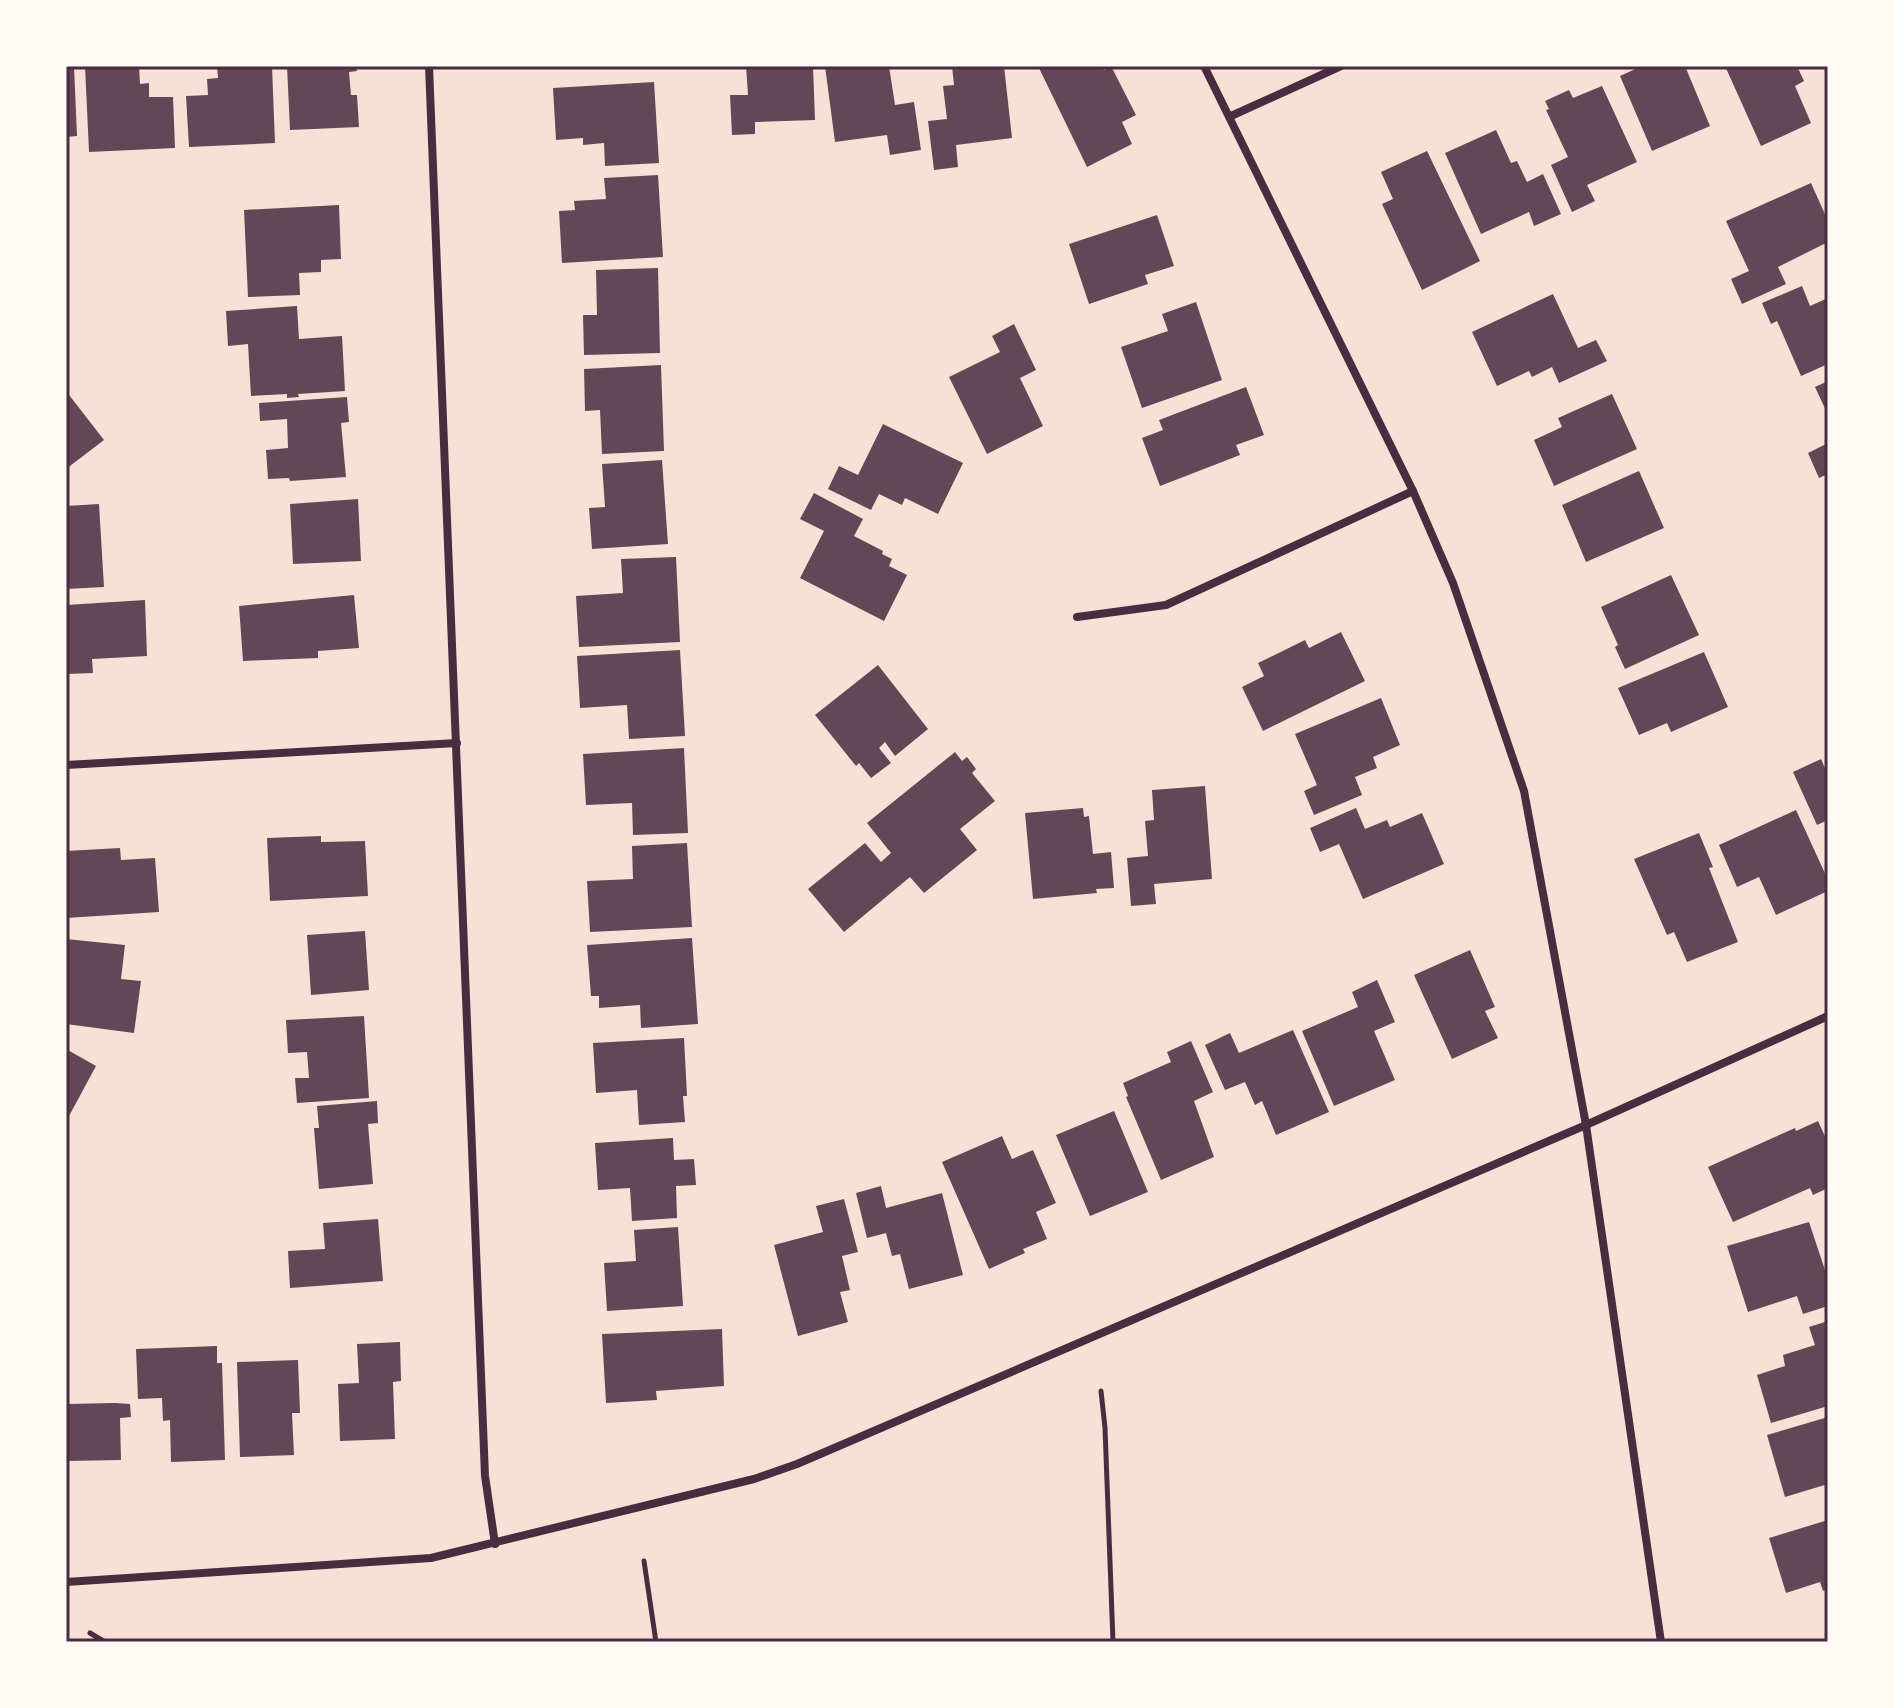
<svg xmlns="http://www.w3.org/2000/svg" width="1894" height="1708" font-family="Arial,sans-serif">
	<rect width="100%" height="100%" fill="#f7e1d7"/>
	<!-- building -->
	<g fill="#644757">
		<polygon points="66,66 74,66 77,136 66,137"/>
		<polygon points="85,66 139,66 140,84 149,83 149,97 173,97 175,148 89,152"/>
		<polygon points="217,66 272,66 275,143 189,147 186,96 208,95 207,79 218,78"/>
		<polygon points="287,66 356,66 357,71 349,72 351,95 357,95 359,127 290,130"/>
		<polygon points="746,66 813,66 815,120 755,122 755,134 732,135 730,95 748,95"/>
		<polygon points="825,66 889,66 895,105 914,102 921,150 890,155 887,135 835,142"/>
		<polygon points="952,66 1004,66 1012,138 956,145 958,167 934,170 928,121 947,119 943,86 954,85"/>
		<polygon points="1038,66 1102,66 1104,70 1111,66 1136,115 1122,122 1132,144 1087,167"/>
		<polygon points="1642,66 1685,66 1710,126 1652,151 1620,76"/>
		<polygon points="1725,66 1797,66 1804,81 1795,86 1811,123 1761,146"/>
		<polygon points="654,82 659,163 605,166 604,143 583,145 583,138 556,140 553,88"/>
		<polygon points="1602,86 1637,162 1587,185 1595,201 1572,212 1551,165 1568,157 1546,110 1549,109 1545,101 1569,90 1573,98"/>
		<polygon points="1496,130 1511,163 1517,161 1527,182 1543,174 1561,214 1534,226 1529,212 1481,234 1445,153"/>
		<polygon points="1427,151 1480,261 1422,290 1382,204 1393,199 1381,172"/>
		<polygon points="658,175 663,257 562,263 559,211 575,210 574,201 606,199 604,178"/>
		<polygon points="1811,183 1828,221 1828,242 1778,267 1786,284 1742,304 1731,279 1749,271 1726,221"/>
		<polygon points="339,205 341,259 321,260 321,272 299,273 300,295 248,297 244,210"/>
		<polygon points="1157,215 1174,266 1145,275 1148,284 1089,304 1069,244"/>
		<polygon points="658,268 660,353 584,355 583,315 597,315 596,270"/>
		<polygon points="1802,286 1810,306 1828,298 1828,364 1801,376 1777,321 1771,324 1762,303"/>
		<polygon points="1553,294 1578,348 1596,340 1607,361 1559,383 1552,367 1532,377 1529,371 1497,386 1472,332"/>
		<polygon points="1196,302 1222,380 1142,408 1121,347 1168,331 1162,314"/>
		<polygon points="297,306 299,339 342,336 345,391 298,394 299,397 287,398 287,394 251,396 248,344 228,346 226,311"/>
		<polygon points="1014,324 1036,370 1020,378 1043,426 987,454 949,377 1000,352 992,336"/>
		<polygon points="661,365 664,451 602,454 600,410 585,411 584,369"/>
		<polygon points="1828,381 1828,415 1815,387"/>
		<polygon points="1246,387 1264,435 1236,445 1240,455 1160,486 1142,438 1163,430 1159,420"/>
		<polygon points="66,391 104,440 66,469"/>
		<polygon points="1612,394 1637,449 1554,486 1534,440 1562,427 1558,418"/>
		<polygon points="347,397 349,422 341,423 346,477 290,481 289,478 268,479 266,450 288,448 287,419 260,421 259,403"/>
		<polygon points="883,424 963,463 938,514 905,498 902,505 879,494 871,510 828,489 839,466 858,475"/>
		<polygon points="1828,443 1828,474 1819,478 1808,453"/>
		<polygon points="662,460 668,544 592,549 589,508 605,507 602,464"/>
		<polygon points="1639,471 1664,528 1586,562 1562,505"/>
		<polygon points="814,493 863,519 854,536 883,551 882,554 892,559 889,566 907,575 884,621 800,578 824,531 800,519"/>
		<polygon points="358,499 361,561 293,564 290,504"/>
		<polygon points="99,504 104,587 66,589 66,506"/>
		<polygon points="676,557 680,642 579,647 576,596 623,593 621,559"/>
		<polygon points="1671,575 1699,635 1625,669 1615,647 1618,645 1601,607"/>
		<polygon points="354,595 359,648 318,651 318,658 243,661 239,606"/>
		<polygon points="145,600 147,656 92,659 93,673 66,674 66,605"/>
		<polygon points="1341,632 1365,681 1263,731 1242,687 1264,676 1258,663 1305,640 1309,648"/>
		<polygon points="680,650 685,736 629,739 627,705 580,708 577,656"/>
		<polygon points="1704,652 1728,707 1671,732 1667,723 1639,735 1618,688"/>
		<polygon points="878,665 928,729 895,756 885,742 879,748 891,763 871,778 859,763 856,766 815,715"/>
		<polygon points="1381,698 1400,745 1373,757 1377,768 1355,777 1362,795 1314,815 1304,791 1317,785 1295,734"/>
		<polygon points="684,748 688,833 633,835 632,803 586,805 583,754"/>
		<polygon points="955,752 962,761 967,757 976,769 972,773 995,801 960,829 977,850 924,893 910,877 844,932 808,889 865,843 881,862 891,853 867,823"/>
		<polygon points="1821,759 1828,775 1828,820 1817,825 1793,772"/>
		<polygon points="1205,786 1212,879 1154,884 1156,904 1131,906 1127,858 1148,856 1145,821 1154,820 1152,790"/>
		<polygon points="1083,808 1084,817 1089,816 1093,854 1111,852 1114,888 1096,889 1097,893 1033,899 1025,813"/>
		<polygon points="1356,808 1365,829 1387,820 1390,827 1422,813 1444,864 1363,899 1339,844 1320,852 1310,828"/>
		<polygon points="1796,810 1828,880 1828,891 1776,915 1759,877 1737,887 1719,845"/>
		<polygon points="1699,833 1713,867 1709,868 1738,942 1687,962 1674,932 1667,935 1634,859"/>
		<polygon points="321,836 321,842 365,841 368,896 270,901 267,838"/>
		<polygon points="687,843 692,927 590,932 587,881 633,879 632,846"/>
		<polygon points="120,848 121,860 155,858 159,912 66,918 66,851"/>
		<polygon points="365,931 369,990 311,995 307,935"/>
		<polygon points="692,938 698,1024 641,1028 640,1005 599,1008 599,996 591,996 587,945"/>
		<polygon points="66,939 125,945 121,979 141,981 134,1033 66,1024"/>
		<polygon points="1470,950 1495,1007 1485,1011 1498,1038 1452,1059 1414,975"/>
		<polygon points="1377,980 1395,1022 1374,1031 1395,1080 1334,1106 1302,1031 1358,1007 1352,992"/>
		<polygon points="364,1016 369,1098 297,1103 295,1078 309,1078 307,1052 288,1053 286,1020"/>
		<polygon points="1293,1030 1329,1112 1276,1135 1262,1101 1255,1105 1245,1082 1225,1090 1205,1045 1230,1033 1239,1053"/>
		<polygon points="684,1038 687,1096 683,1096 685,1122 639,1125 637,1090 596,1093 593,1043"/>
		<polygon points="1191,1041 1213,1092 1194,1101 1214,1157 1161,1180 1126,1097 1128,1096 1123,1083 1171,1062 1167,1052"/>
		<polygon points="66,1049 96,1066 69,1116 66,1115"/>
		<polygon points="377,1101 378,1123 368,1124 373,1184 319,1189 314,1128 319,1128 317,1106"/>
		<polygon points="1114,1111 1148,1192 1090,1216 1056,1135"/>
		<polygon points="1818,1121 1828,1143 1828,1188 1813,1195 1810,1188 1733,1222 1708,1167 1795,1128 1796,1131"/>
		<polygon points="1002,1136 1012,1159 1033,1150 1056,1203 1036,1212 1047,1239 1023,1249 1025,1253 989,1269 942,1162"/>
		<polygon points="673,1138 674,1160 694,1159 696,1185 676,1186 677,1218 632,1221 630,1188 598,1190 595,1143"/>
		<polygon points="881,1186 886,1208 942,1193 963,1275 909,1289 900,1254 892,1256 886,1233 867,1238 856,1193"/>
		<polygon points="844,1199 858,1252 842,1256 850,1290 840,1292 848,1322 798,1336 774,1245 823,1232 816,1206"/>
		<polygon points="378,1219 383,1281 290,1288 288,1251 325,1249 323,1223"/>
		<polygon points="1809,1222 1828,1279 1828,1306 1803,1314 1797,1296 1748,1312 1727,1246"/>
		<polygon points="678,1227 683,1306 607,1311 604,1263 636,1261 634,1230"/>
		<polygon points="1828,1321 1828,1406 1771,1423 1757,1375 1785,1366 1783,1355 1815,1345 1809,1327"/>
		<polygon points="722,1329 724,1386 656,1391 657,1400 606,1403 602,1334"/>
		<polygon points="400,1342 401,1381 393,1382 395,1439 340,1441 338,1384 359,1383 357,1344"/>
		<polygon points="217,1346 217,1363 222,1363 225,1460 171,1462 170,1420 163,1421 162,1398 138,1399 136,1349"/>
		<polygon points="298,1360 300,1413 292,1413 294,1455 240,1457 237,1362"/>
		<polygon points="115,1403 130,1404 131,1417 120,1418 121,1460 66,1461 66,1404"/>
		<polygon points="1828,1417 1828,1484 1785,1497 1767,1435"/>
		<polygon points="1828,1520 1828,1589 1823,1591 1820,1582 1786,1593 1769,1538"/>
	</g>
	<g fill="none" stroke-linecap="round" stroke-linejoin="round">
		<!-- path -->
		<g stroke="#4a2c40" stroke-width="5">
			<polyline points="1101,1391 1105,1428 1113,1642"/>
			<polyline points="644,1561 656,1642"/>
			<polyline points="90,1633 105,1642"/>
		</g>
		<!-- minor -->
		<g stroke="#4a2c40" stroke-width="8">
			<polyline points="429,66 485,1476 495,1544"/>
			<polyline points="1204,66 1413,491 1453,583 1524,791 1586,1125 1661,1642"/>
			<polyline points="1231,116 1341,66"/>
			<polyline points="1077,617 1166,605 1413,491"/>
			<polyline points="66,765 457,743"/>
			<polyline points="66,1582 431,1558 754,1479 797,1464 1586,1125 1828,1016"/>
		</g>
	</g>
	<!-- border -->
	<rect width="1894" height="1708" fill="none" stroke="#fffaf5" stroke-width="136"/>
	<rect x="68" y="68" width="1758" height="1572" fill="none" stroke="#4a2c40" stroke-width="3"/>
</svg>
